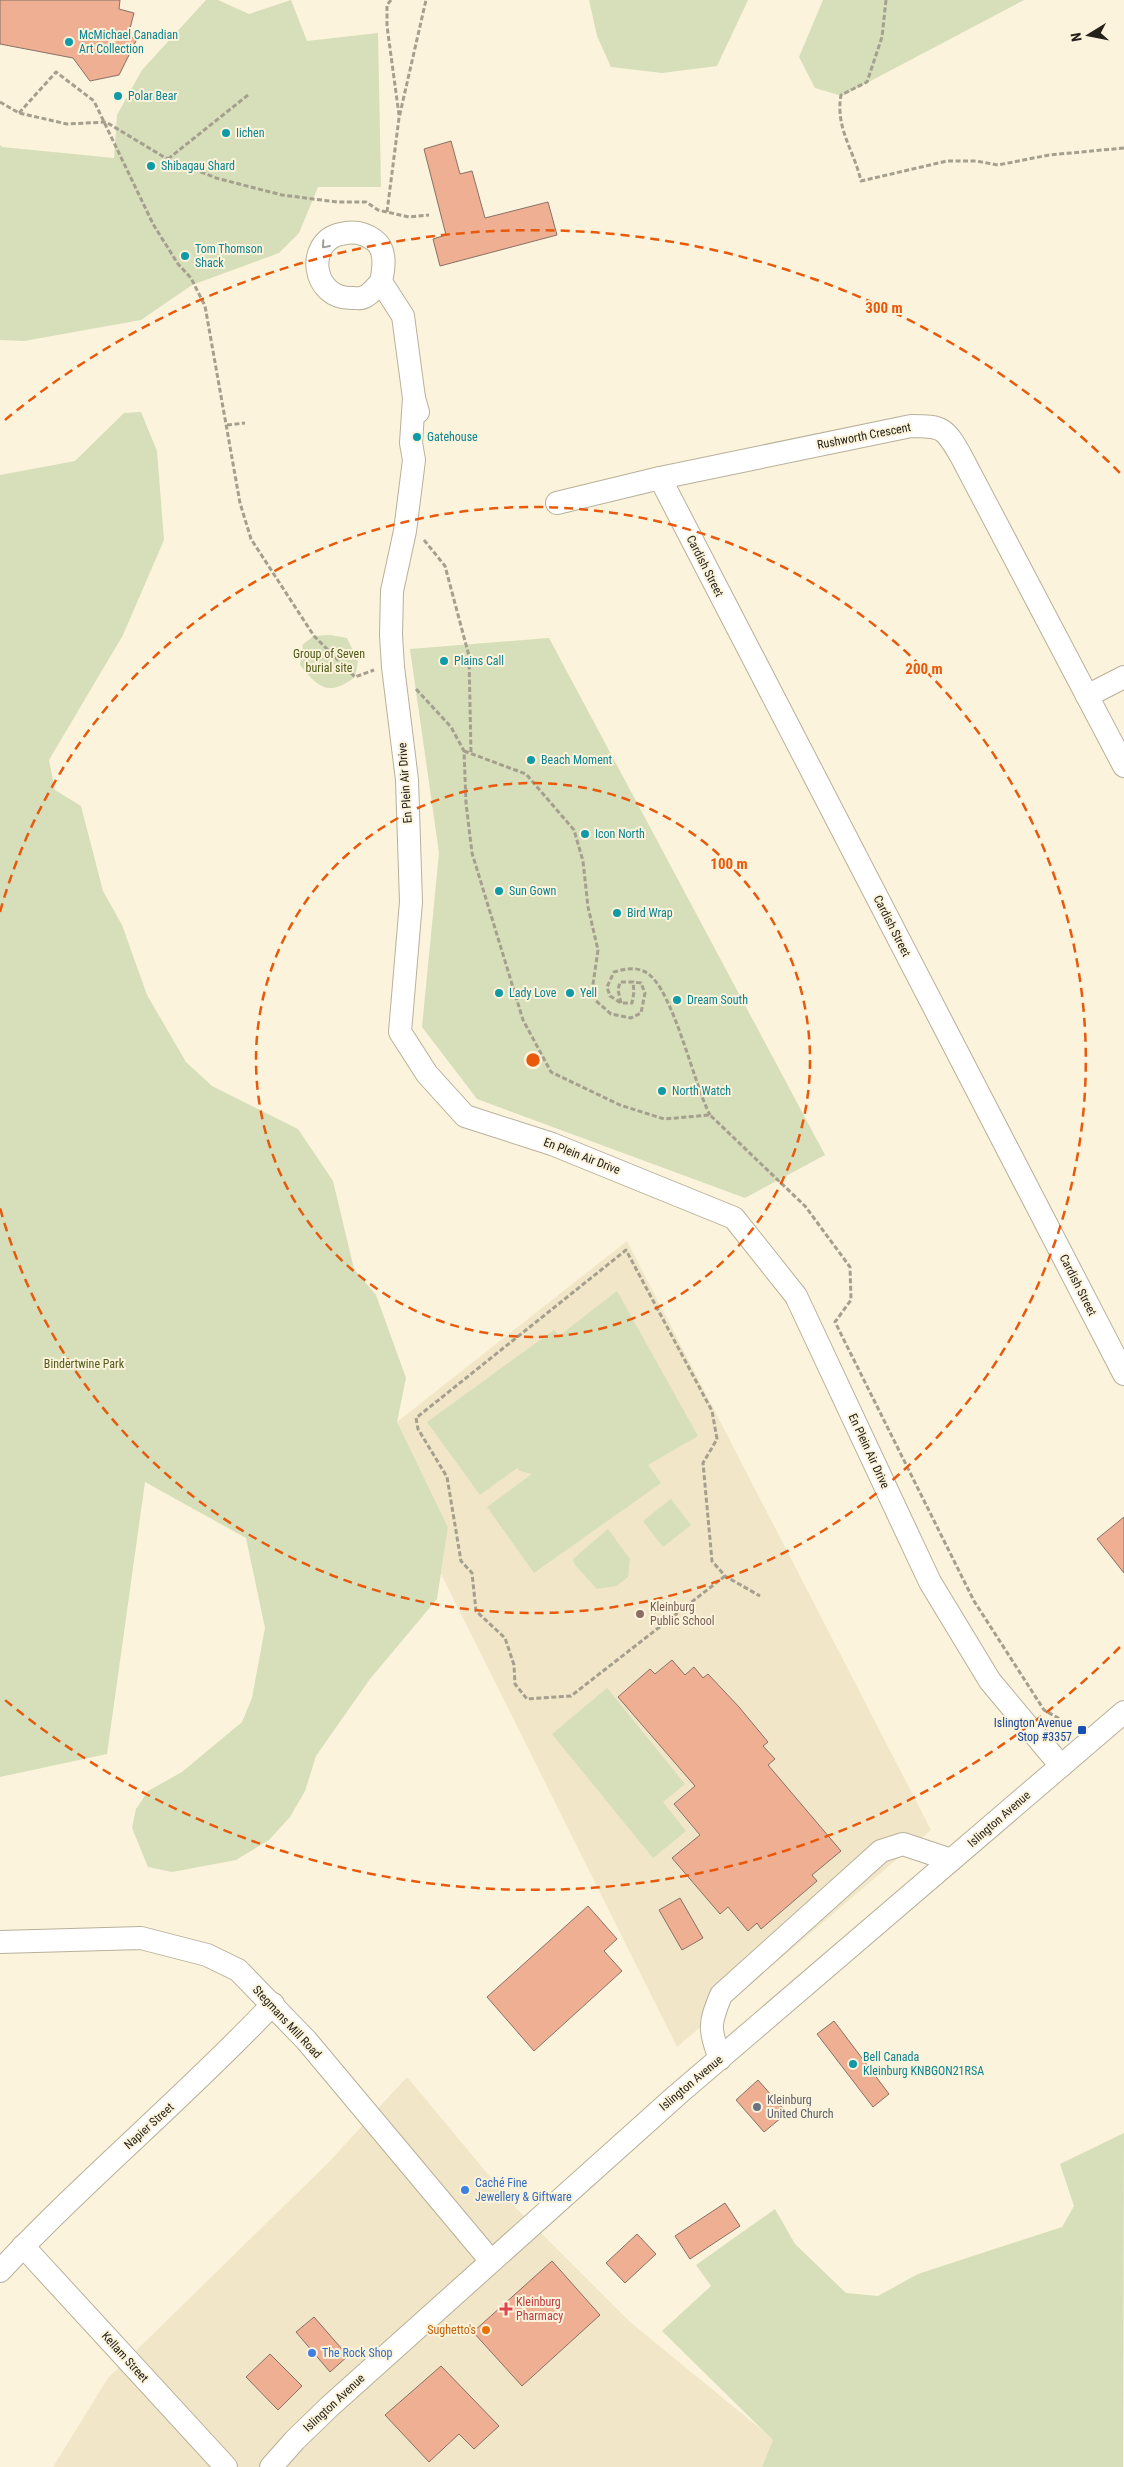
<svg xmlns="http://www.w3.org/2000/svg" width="1124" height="2467" font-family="'Roboto Condensed',sans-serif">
	<rect width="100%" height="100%" fill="#fbf3db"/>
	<!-- built -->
	<g fill="#f1e6c8">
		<polygon points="627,1241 931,1830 677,2047 441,1574 448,1527 397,1422"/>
		<polygon points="407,2077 516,2208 630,2322 774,2440 762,2467 53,2467 108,2378 328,2163"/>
	</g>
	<!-- green -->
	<g fill="#d6dfba">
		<polygon points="206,0 218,0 249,14 291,0 307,41 378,33 381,187 318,187 299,233 279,253 192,285 141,320 24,341 0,340 0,145 2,147 114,158 117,115 142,70"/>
		<polygon points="589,0 748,0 717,66 662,73 611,67 597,36"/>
		<polygon points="823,0 1024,0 842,96 815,88 799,57"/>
		<polygon points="141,412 157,451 164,540 123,635 49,760 55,790 81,806 103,891 122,925 147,995 186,1062 212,1086 298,1129 333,1181 354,1269 376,1295 406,1378 397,1422 448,1527 437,1599 370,1679 316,1756 305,1791 290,1817 269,1840 236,1860 172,1872 148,1867 132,1828 136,1809 148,1791 182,1772 242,1722 252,1698 265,1628 246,1538 145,1482 107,1754 0,1777 0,475 75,461 124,413"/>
		<path d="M330,635L347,638L358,661L355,677C329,697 318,688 300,665L303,644L314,636Z"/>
		<polygon points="549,638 825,1155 745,1198 477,1099 422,1027 439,853 410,649"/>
		<polygon points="617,1291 698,1436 648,1465 661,1483 534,1573 487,1507 532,1474 520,1471 517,1468 480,1495 427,1422 554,1330 559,1336"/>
		<polygon points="671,1499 691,1525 663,1547 643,1521"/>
		<polygon points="608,1529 630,1559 628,1577 616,1586 597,1589 575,1565 573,1559"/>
		<polygon points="607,1688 685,1784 663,1802 686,1831 653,1858 552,1734"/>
		<polygon points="1124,2133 1123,2467 762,2467 773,2440 662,2331 711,2286 696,2265 775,2209 795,2244 846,2293 878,2296 918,2274 1062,2227 1074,2206 1060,2164"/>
	</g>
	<!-- building -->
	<g fill="#eeaf93" stroke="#887168">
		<polygon points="0,0 120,0 119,9 134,13 128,36 137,39 119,75 90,81 73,58 0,44"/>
		<polygon points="451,141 460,174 472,171 485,218 548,202 557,235 440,266 433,239 446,235 424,149"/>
		<polygon points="1124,1517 1124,1573 1097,1539"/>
		<polygon points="672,1660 685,1675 694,1667 703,1678 708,1674 739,1707 768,1742 763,1746 775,1759 768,1765 841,1851 812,1875 817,1881 761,1929 757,1923 748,1931 728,1907 720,1914 672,1858 700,1835 674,1804 695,1786 618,1697 650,1669 655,1674"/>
		<polygon points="680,1898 703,1938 682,1950 659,1910"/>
		<polygon points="588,1906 617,1939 604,1951 622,1971 534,2051 487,1997"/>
		<polygon points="834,2021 889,2094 873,2107 817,2034"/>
		<polygon points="758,2080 787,2113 764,2132 736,2100"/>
		<polygon points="725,2203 740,2226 690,2259 675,2236"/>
		<polygon points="637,2234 656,2254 625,2283 606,2263"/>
		<polygon points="552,2261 600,2315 522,2386 473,2332"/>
		<polygon points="314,2317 348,2356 330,2372 296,2332"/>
		<polygon points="270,2354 302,2386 278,2410 246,2377"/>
		<polygon points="441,2366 499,2426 474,2449 459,2434 429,2462 385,2415"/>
	</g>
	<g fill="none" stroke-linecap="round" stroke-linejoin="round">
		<defs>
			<g id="minor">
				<path d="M381,282C377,286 370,295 364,297C362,299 356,298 353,298C311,300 305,241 341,234C353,231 363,232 374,240C387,249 384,268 381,282L403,316L414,398L418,412"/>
				<polyline points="414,398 411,443 414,460 405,531 392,591 391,635 393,667 407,780 411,902 400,1032 427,1074 465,1116 552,1144 734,1218 796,1296 930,1582 990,1681 1061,1766"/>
				<polyline points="660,478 1124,1374"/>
				<path d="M557,503L660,478L911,426C943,426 945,428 961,456L1124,766"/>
				<polyline points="1087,696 1124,677"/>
				<polyline points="0,1942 141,1938 207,1955 238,1970 306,2040 491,2261"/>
				<path d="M720,2059C709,2028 709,2025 721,1995L881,1851L903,1844L951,1860"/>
				<polyline points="23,2246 226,2467"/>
				<path d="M0,2271C87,2178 185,2097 273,2004"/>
				<polyline points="271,2467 295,2440 329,2407 677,2095 1124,1712"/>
			</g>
		</defs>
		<!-- minor casing -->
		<use href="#minor" stroke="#b8b09a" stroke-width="24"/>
		<!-- path -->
		<g stroke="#a59f8e" stroke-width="3" stroke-dasharray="5 2.5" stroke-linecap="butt">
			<polyline points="391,0 387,5 387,26 399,115"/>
			<path d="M886,0L882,37L867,82L841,95C835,128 854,150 861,181L947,161H976L998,165L1049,155L1124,148"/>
			<polyline points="0,102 19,113 67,124 106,122 164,157 216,178 282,195 337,202 366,202 378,210 409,217 429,215"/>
			<polyline points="19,113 56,72 94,101 153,224 178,264 191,278 205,306 240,503 251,539 314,636 355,677 374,670"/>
			<polyline points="168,159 248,95"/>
			<polyline points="387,212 399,118 426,0"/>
			<polyline points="227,425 245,423"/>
			<polyline points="424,540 445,566 469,656 471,754"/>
			<polyline points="416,689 451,727 464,751 466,803 472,853 523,1020 551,1072 620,1105 664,1119 710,1115 805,1206 850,1267 851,1300 835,1322 974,1601 1044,1710 1067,1723"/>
			<polyline points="464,751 526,774 574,830 583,861 588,907 598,950 592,991 595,1000 611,1014 631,1018 641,1013 645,993 641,983 633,982"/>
			<path d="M621,1003L618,990L620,982H633L634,992L632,1003H621L610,996L607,987L614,972C625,969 636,966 647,973C673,989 694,1085 710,1115"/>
			<polyline points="725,1576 571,1696 527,1699 515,1684 514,1665 505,1638 476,1611 472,1573 461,1561 447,1477 418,1429 416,1418 626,1250 712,1411 717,1439 703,1463 712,1561 725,1576 760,1596"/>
		</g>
		<!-- minor -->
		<use href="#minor" stroke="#fff" stroke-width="22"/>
	</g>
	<!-- one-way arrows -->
	<defs><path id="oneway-chevron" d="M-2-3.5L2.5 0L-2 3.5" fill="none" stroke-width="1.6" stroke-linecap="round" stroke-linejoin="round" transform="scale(1.25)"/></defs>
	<use stroke="#9d9c98" href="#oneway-chevron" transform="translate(325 245) rotate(131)"/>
	<!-- distance rings -->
	<g fill="none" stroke="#e8590c" stroke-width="2.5" stroke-dasharray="9 6">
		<circle cx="533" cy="1060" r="277"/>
		<path d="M0 912A553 553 0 1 1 0 1208"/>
		<path d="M1120 1647A830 830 0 0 1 5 1700M5 420A830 830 0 0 1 1120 473"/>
	</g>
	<!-- markers -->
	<g fill="#0f9aa8" stroke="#fbf3db" stroke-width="2">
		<circle cx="69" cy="42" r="5"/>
		<circle cx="118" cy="96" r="5"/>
		<circle cx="226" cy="133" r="5"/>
		<circle cx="151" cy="166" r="5"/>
		<circle cx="185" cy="256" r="5"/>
		<circle cx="417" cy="437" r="5"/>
		<circle cx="444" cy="661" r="5"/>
		<circle cx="531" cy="760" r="5"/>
		<circle cx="585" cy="834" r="5"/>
		<circle cx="499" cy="891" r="5"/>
		<circle cx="617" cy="913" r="5"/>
		<circle cx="499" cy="993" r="5"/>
		<circle cx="570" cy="993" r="5"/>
		<circle cx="677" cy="1000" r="5"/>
		<circle cx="662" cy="1091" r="5"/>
		<circle cx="853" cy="2064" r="5"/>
	</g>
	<circle fill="#8d6e63" stroke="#fbf3db" stroke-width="2" cx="640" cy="1614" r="5"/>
	<rect fill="#1a4fb4" stroke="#fbf3db" stroke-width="2" x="1077" y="1725" width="10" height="10" rx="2.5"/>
	<circle fill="#6b7280" stroke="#fbf3db" stroke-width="2" cx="757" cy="2107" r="5"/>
	<g fill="#3f7fe0" stroke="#fbf3db" stroke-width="2">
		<circle cx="465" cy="2190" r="5"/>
		<circle cx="312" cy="2353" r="5"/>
	</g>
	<path fill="#e0444e" stroke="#fbf3db" stroke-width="2" d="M503.5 2301.5h5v5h5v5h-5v5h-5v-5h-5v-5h5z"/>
	<circle fill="#e8710a" stroke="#fbf3db" stroke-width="2" cx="486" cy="2330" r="5"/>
	<g text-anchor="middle" stroke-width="4" stroke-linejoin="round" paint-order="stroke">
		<!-- culture labels -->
		<g font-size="12" fill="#0d838f" stroke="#fbf3db" text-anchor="start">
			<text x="79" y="39">McMichael Canadian<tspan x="79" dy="14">Art Collection</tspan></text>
			<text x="128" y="100">Polar Bear</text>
			<text x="236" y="137">Iichen</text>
			<text x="161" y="170">Shibagau Shard</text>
			<text x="195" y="253">Tom Thomson<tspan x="195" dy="14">Shack</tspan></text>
			<text x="427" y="441">Gatehouse</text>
			<text x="454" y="665">Plains Call</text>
			<text x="541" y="764">Beach Moment</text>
			<text x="595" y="838">Icon North</text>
			<text x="509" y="895">Sun Gown</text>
			<text x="627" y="917">Bird Wrap</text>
			<text x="509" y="997">Lady Love</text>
			<text x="580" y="997">Yell</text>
			<text x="687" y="1004">Dream South</text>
			<text x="672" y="1095">North Watch</text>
			<text x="863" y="2061">Bell Canada<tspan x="863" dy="14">Kleinburg KNBGON21RSA</tspan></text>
		</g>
		<!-- street labels -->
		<g font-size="12" fill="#25221a" stroke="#fbf3db">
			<text transform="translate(864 436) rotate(-11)" y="4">Rushworth Crescent</text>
			<text transform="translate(705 566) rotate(63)" y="4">Cardish Street</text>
			<text transform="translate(405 783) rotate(-94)" y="4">En Plein Air Drive</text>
			<text transform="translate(892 926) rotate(63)" y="4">Cardish Street</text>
			<text transform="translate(582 1156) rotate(21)" y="4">En Plein Air Drive</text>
			<text transform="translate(1078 1285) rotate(63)" y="4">Cardish Street</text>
			<text transform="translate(869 1451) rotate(65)" y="4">En Plein Air Drive</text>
			<text transform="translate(999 1819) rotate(-41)" y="4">Islington Avenue</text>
			<text transform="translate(287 2022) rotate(47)" y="4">Stegmans Mill Road</text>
			<text transform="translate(691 2083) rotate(-40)" y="4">Islington Avenue</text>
			<text transform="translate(149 2126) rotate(-42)" y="4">Napier Street</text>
			<text transform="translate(125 2357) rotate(48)" y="4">Kellam Street</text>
			<text transform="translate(334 2403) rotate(-43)" y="4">Islington Avenue</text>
		</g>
		<!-- park labels -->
		<g font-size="12" fill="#4f5b18" stroke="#fbf3db">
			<text x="329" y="658">Group of Seven<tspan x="329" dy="14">burial site</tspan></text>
			<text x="84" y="1368">Bindertwine Park</text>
		</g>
		<!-- education labels -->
		<g font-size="12" fill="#785e54" stroke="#fbf3db" text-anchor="start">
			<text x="650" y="1611">Kleinburg<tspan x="650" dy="14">Public School</tspan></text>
		</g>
		<!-- transit labels -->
		<g font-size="12" fill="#164399" stroke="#fbf3db" text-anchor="end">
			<text x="1072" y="1727">Islington Avenue<tspan x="1072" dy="14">Stop #3357</tspan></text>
		</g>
		<!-- worship labels -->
		<g font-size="12" fill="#5b616d" stroke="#fbf3db" text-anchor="start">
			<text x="767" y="2104">Kleinburg<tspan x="767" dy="14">United Church</tspan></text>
		</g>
		<!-- shop labels -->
		<g font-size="12" fill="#366cbe" stroke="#fbf3db" text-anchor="start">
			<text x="475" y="2187">Caché Fine<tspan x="475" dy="14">Jewellery &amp; Giftware</tspan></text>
			<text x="322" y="2357">The Rock Shop</text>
		</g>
		<!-- health labels -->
		<g font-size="12" fill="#be3a42" stroke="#fbf3db" text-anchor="start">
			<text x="516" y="2306">Kleinburg<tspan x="516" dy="14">Pharmacy</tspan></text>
		</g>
		<!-- food labels -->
		<g font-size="12" fill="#c56008" stroke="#fbf3db" text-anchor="end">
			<text x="476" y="2334">Sughetto's</text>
		</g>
	</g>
	<circle cx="533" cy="1060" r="8" fill="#e8590c" stroke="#fbf3db" stroke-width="2.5"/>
	<g font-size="15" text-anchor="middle" font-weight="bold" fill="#e8590c" stroke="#fbf3db" stroke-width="4" stroke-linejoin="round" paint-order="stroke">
		<text x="884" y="313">300 m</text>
		<text x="924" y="674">200 m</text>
		<text x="729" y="869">100 m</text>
	</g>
	<!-- north arrow -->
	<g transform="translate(1089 35) rotate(260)" stroke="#fbf3db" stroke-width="4" paint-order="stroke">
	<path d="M0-4L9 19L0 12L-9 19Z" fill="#25221a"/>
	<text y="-8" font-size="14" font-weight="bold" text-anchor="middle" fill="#25221a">N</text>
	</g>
</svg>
